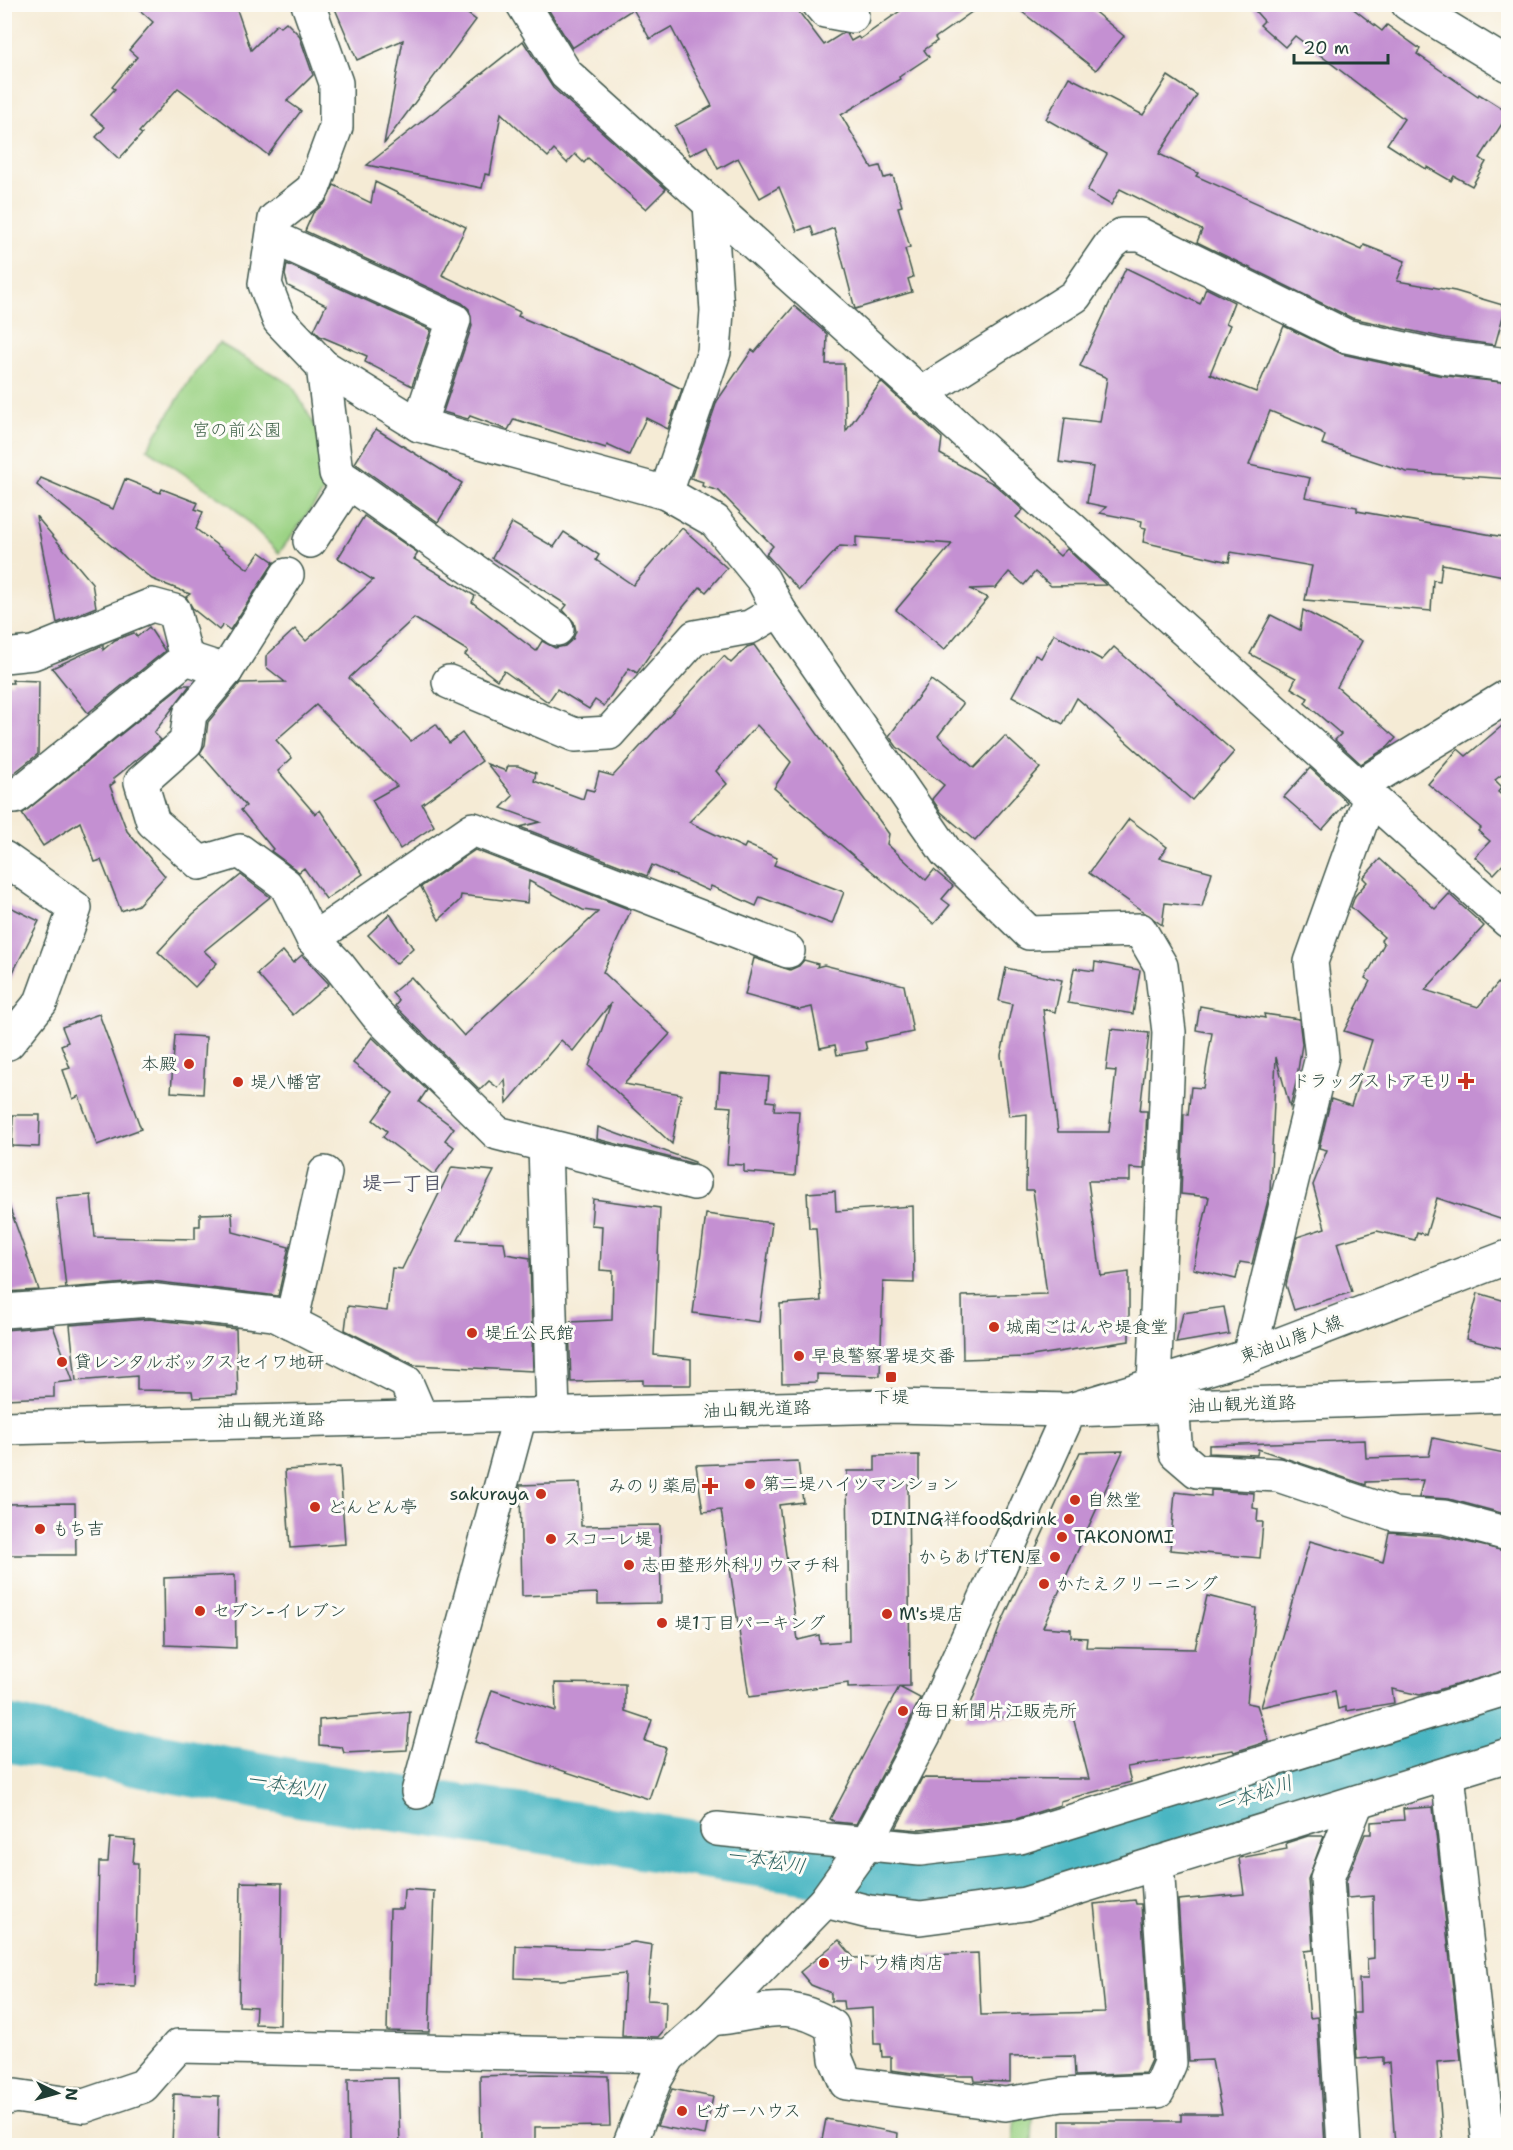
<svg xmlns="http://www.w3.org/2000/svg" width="1513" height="2150" font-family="'Shantell Sans','Klee One',sans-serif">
	<rect width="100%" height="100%" fill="#fdfcf7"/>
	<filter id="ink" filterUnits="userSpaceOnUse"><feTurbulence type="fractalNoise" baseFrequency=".0167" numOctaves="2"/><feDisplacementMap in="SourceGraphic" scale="12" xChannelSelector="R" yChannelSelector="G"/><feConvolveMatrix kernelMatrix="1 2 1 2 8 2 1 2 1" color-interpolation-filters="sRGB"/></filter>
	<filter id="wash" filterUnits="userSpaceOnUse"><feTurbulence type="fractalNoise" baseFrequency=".008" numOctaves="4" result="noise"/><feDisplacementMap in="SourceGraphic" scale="24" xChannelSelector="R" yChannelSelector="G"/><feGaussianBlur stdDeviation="1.35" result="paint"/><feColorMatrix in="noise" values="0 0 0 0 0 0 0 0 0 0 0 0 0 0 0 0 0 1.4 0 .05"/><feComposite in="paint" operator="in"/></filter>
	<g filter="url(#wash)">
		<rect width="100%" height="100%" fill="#f5ebd5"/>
		<!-- green -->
		<g fill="#9cd385" stroke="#5e885c" stroke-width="1.5">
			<polygon points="219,343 292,385 320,435 330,483 279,553 232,506 147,449 193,375"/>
			<polygon points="1016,2110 1033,2112 1032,2145 1012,2146"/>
		</g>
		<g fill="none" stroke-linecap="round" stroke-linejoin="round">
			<!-- river -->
			<polyline stroke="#48b6c2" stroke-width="57" points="4,1733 303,1789 801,1865 869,1882 980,1883 1508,1711"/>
		</g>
		<g id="blocks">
			<!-- building -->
			<g fill="#c490d2">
				<polygon points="133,4 235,4 251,50 277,24 280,27 286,22 299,35 313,75 287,101 301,111 268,155 178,88 139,132 142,134 119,159 96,137 105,127 91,115 115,89 112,87 137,57 129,50 153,22"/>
				<polygon points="333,4 454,4 476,20 384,144 403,40 357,60"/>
				<polygon points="545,4 793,4 824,45 843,33 847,34 851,41 858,37 860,39 910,4 983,4 935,38 937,41 924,50 929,57 899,77 900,79 841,115 872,168 880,166 884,178 893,176 902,206 898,207 910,247 905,249 913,277 908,279 912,292 855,309 834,228 814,236 811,226 797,231 779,187 760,198 738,158 718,169 707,146 690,155 675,126 712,106 671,27 650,39 633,9 572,48"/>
				<polygon points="1012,4 1085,4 1124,36 1096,70"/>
				<polygon points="1249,4 1347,4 1382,31 1387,25 1420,49 1417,54 1478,96 1479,94 1509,113 1480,158 1486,162 1472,186 1454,176 1451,181 1427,167 1426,169 1387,144 1404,119 1295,36 1285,47 1260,25 1264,21"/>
				<polygon points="523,41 553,88 666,189 646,209 588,158 584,163 575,154 567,163 554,150 548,157 501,113 490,175 485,174 482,188 367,165"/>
				<polygon points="1168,76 1197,95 1159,154 1198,173 1196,176 1362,250 1364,245 1405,261 1397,281 1455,291 1506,306 1495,345 1445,338 1352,318 1197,242 1202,230 1120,189 1111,205 1087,191 1107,154 1046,119 1069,77 1143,115"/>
				<polygon points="375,182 466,227 442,275 520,312 518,316 636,366 682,389 668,429 646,418 629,455 607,445 606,448 514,419 508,430 470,416 468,419 443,412 472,326 469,309 462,303 305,231 313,213 325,203 334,185 371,203"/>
				<polygon points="287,264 431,330 412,386 365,362 367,356 320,336 314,330 326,305 288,286 285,275"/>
				<polygon points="1126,268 1200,304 1206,288 1234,302 1226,323 1230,325 1210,374 1256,392 1284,326 1342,354 1438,375 1509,383 1509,479 1407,472 1322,444 1325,436 1321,432 1270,411 1249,465 1310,478 1305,497 1357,507 1357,511 1509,538 1509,577 1442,564 1440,581 1433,580 1431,611 1305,600 1312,566 1231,552 1229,562 1143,542 1146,528 1141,527 1142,521 1100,513 1106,507 1087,503 1093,467 1059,462 1065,418 1100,422 1107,378 1080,366"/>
				<polygon points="794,306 827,334 826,364 844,364 846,431 881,382 942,438 940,454 994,484 1023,510 1016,517 1060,556 1067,549 1106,585 1051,586 1035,572 1024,585 1009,572 996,588 970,589 988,598 944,650 896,610 952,544 856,537 856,547 840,546 799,590 766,554 773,546 719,491 702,486 703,482 691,478 717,401 752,350 755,352"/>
				<polygon points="376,429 462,483 438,522 355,463"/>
				<polygon points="41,478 113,509 125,479 160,493 162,489 198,503 195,509 203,512 196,529 248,569 260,552 274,562 230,630 223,625 219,630 193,609 186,597 190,594 152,579 37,485"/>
				<polygon points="36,516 92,583 96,607 57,623"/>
				<polygon points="364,516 418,553 414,559 475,596 472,602 536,651 542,641 555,648 565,646 573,639 576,631 574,622 563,610 567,605 492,558 512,523 554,547 564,532 599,555 596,560 633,585 682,528 727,568 706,592 700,587 679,612 637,673 629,668 604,706 595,700 589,709 557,689 548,702 504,671 497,680 465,655 468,651 414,618 349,678 411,741 436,724 449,743 462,733 482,761 422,804 434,826 400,849 372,800 397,786 316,705 276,740 292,758 278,771 315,814 320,810 363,874 326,899 304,868 299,872 271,851 273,849 241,810 246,806 200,753 205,745 208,722 240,683 285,682 266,667 266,656 295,629 306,641 373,580 338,558"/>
				<polygon points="1303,610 1362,641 1337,687 1396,738 1388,747 1361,764 1335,740 1341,734 1305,703 1308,698 1291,688 1296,678 1250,654 1271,615 1300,630"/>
				<polygon points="149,627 165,651 88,713 52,668 103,645 103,650 115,640 134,633 137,637"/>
				<polygon points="1054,634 1102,660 1114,647 1234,752 1192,800 1077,698 1063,724 1012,696 1035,655 1041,658"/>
				<polygon points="754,645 889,834 887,844 926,880 934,870 953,886 942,899 950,905 934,924 774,788 791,762 757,725 716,771 727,784 689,822 744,848 746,844 777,858 774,865 844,892 832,924 760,897 756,906 711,886 709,891 652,865 647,876 520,827 540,822 501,808 513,796 487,764 506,771 508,766 518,766 536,773 534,781 583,799 586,789 594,791 599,772 613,776 724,656 731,663 747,647"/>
				<polygon points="12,680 39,681 38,754 4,781 4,683 13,683"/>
				<polygon points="931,680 963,704 938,736 974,768 1005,736 1040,768 975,841 941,812 932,799 944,785 897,747 889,736"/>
				<polygon points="182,685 190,685 154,733 161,740 113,779 115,782 110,786 127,831 165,876 138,905 121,911 101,860 95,862 80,822 43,846 22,814"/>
				<polygon points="1509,720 1509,769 1495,780 1502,787 1498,792 1507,800 1509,798 1509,858 1494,874 1475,857 1490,841 1478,831 1481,828 1428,784 1458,749 1466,756"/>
				<polygon points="1310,768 1347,802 1322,830 1284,797"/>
				<polygon points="1129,819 1167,847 1160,858 1212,872 1202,907 1165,903 1162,925 1089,873"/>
				<polygon points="475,850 631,910 603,972 670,1034 624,1084 681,1094 672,1144 589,1066 611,1003 573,1051 561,1040 507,1103 505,1079 498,1088 489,1081 480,1090 395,1006 399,1001 392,993 411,977 464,1036 598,912 583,910 529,881 527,903 461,895 460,900 439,920 421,887"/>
				<polygon points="1380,859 1435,909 1449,894 1484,926 1425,990 1478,1007 1509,970 1509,1222 1437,1198 1426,1235 1417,1232 1415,1240 1377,1231 1337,1243 1352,1292 1294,1310 1286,1285 1297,1237 1325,1228 1313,1185 1327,1150 1319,1148 1331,1099 1351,1106 1372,1040 1344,1031 1370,981 1365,978 1384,944 1381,940 1384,937 1351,907 1355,896 1367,882 1363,878"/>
				<polygon points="241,875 270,897 204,951 217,963 195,987 158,952 193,914"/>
				<polygon points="4,904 39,921 4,990"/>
				<polygon points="390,914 413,948 396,964 368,935"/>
				<polygon points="283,951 293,963 302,955 329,984 293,1015 257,974"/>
				<polygon points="754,958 790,970 799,966 804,960 818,964 817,967 824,965 904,985 913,1032 865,1042 867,1050 837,1055 835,1045 820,1048 812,1007 799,1010 745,995"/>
				<polygon points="1095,962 1140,970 1133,1014 1068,1003 1074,968 1094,971"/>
				<polygon points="1006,968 1062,980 1055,1012 1043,1009 1058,1132 1109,1132 1116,1071 1106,1070 1111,1029 1149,1033 1140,1111 1147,1111 1144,1169 1130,1168 1130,1181 1088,1181 1101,1276 1129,1272 1129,1341 1025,1357 963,1359 962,1296 1047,1294 1033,1190 1026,1190 1027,1114 1009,1116 1001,1055 1012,1004 999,1001"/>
				<polygon points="1200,1006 1265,1018 1264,1014 1299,1019 1302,1044 1296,1083 1290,1107 1276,1057 1270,1192 1252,1264 1240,1262 1236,1279 1193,1269 1209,1197 1181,1194 1184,1114 1188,1115 1191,1087 1203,1088 1212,1033 1196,1030"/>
				<polygon points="99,1014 141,1129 97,1145 79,1096 73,1099 63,1070 70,1068 61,1045 68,1042 62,1027"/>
				<polygon points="175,1035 206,1037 203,1094 171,1092"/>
				<polygon points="372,1037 427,1090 419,1102 454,1128 445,1140 454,1147 434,1175 383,1137 387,1131 373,1120 393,1093 353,1063"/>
				<polygon points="720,1073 769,1077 767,1101 775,1102 774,1110 799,1111 795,1176 744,1172 744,1165 727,1164 731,1107 718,1106"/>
				<polygon points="13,1115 40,1115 39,1147 12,1146"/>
				<polygon points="598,1127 695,1162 695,1164 597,1139"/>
				<polygon points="452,1167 494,1171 458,1240 504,1242 506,1254 530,1258 533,1371 414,1365 345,1330 348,1306 387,1311 392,1268 402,1269"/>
				<polygon points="835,1191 836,1211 913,1206 914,1283 883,1282 880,1376 817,1374 817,1382 782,1383 780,1304 821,1301 816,1228 809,1228 807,1193"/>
				<polygon points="91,1195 95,1237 195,1239 195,1226 200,1226 200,1214 232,1213 233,1232 289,1247 278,1296 151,1281 66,1288 56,1198"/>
				<polygon points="593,1199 660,1208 654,1355 691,1359 691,1385 643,1385 643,1380 571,1382 569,1322 612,1320 613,1271 600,1270 602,1226 591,1225"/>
				<polygon points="4,1203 8,1203 39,1290 4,1292"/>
				<polygon points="706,1214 772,1223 759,1322 693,1313"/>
				<polygon points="1478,1293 1509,1302 1509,1350 1466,1339"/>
				<polygon points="1224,1307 1229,1334 1176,1343 1183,1313"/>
				<polygon points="149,1319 236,1329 238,1396 193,1398 192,1391 137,1390 137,1376 76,1381 70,1325"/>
				<polygon points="53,1326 73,1381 54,1383 54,1397 4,1399 4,1330"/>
				<polygon points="1433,1438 1509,1454 1509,1515 1449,1499 1419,1497 1423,1480 1366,1482 1366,1485 1258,1449 1257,1455 1209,1453 1209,1445 1365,1440 1366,1458 1429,1456"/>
				<polygon points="1123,1451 1043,1627 1071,1629 1071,1637 1087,1638 1086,1647 1195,1649 1207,1596 1256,1608 1247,1703 1257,1705 1269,1741 1234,1752 1233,1750 1127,1767 1131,1782 1060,1801 1060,1805 1016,1819 920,1830 896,1828 922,1778 1089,1779 1072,1713 1021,1710 1022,1716 965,1720 1000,1626 1080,1452"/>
				<polygon points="919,1455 919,1482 908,1482 910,1686 848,1688 848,1683 749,1697 721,1510 703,1512 696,1465 798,1461 803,1502 779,1505 798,1640 819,1635 820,1643 849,1641 847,1471 875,1471 875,1456"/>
				<polygon points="340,1467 345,1544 290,1548 285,1470"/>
				<polygon points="580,1483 581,1526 660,1525 661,1603 598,1604 598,1593 522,1596 520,1485"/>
				<polygon points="1211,1490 1254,1493 1253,1508 1258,1509 1257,1522 1263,1522 1260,1558 1170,1550 1175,1492 1211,1496"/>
				<polygon points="75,1503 76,1555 4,1555 4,1504"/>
				<polygon points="1389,1532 1441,1536 1509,1552 1509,1670 1420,1695 1392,1689 1394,1703 1346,1711 1346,1707 1338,1709 1335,1691 1261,1707 1310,1541 1383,1562"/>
				<polygon points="235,1575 236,1648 165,1645 164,1578"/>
				<polygon points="555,1683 625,1684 625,1711 652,1720 645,1741 666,1748 649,1799 475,1742 492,1690 556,1711"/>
				<polygon points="899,1687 920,1698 907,1727 856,1824 835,1822 830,1819"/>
				<polygon points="410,1712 407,1750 344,1753 342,1747 319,1745 319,1720"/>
				<polygon points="1433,1807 1461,2060 1437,2062 1443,2145 1395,2145 1389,2063 1383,2064 1383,2057 1357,2059 1354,2013 1360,2013 1359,1979 1368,1979 1367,1959 1374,1958 1373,1896 1347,1898 1346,1881 1365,1834 1371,1834 1371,1822 1404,1820 1403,1809"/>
				<polygon points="1308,1836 1324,1836 1308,1879 1313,1950 1304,1951 1310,2018 1317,2017 1325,2145 1060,2145 1060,2121 1181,2121 1181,2114 1222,2114 1212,2060 1189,2061 1178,1900 1244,1894 1239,1858 1287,1849 1286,1843"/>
				<polygon points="110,1838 135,1840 133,1863 138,1863 135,1986 96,1985 99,1862 108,1862"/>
				<polygon points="241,1882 282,1883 280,2025 255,2024 256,2007 239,2006"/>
				<polygon points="404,1889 434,1891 429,2032 387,2031 390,1909 403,1909"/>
				<polygon points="1135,1900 1136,1904 1141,1904 1151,2060 1145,2073 1075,2076 1074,2056 1010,2057 1010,2082 975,2081 974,2076 934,2076 891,2070 891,2057 882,2057 881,2044 874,2044 873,2008 844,2010 843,2001 831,2001 831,1993 811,1985 800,1972 839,1940 854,1958 978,1953 981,2015 1105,2012 1094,1904"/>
				<polygon points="634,1942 652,1945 647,2000 666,2001 665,2029 658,2037 622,2036 625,1974 561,1980 515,1978 516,1946 601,1949"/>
				<polygon points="543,2074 608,2076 610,2126 535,2127 535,2145 481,2145 480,2076"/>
				<polygon points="398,2078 400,2145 349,2145 348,2079"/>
				<polygon points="672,2089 713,2097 705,2135 657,2126"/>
				<polygon points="174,2094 219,2096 218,2145 172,2145"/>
				<polygon points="826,2119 898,2133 897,2145 821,2145"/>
			</g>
		</g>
	</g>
	<g filter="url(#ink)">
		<use href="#blocks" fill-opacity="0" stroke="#3f574c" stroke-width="1.5"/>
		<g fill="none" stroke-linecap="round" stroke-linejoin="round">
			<defs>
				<g id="minor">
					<polyline points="308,4 336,83 336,127 313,189 275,219 265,284 279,320 323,366 336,473 557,629"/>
					<polyline points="523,4 566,74 1508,921"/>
					<polyline points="819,4 825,11 852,16"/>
					<polyline points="1408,4 1508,65"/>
					<polyline points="273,237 454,320 419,425"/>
					<polyline points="323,366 419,425 666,493 715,521 763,580 779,610 946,852 1029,933 1140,930 1161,966 1169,1032 1154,1384"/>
					<polyline points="922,393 1075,296 1110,245 1122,235 1141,235 1346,336 1442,357 1508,365"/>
					<polyline points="666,493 714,352 717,311 710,204"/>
					<polyline points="310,541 349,482"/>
					<polyline points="4,656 33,653 152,605 174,611 186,658 226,671 287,575"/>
					<polyline points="226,671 190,714 186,742 141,782 153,822 200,863 240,851 286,885 313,939 339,966 377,1015 497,1133 694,1183"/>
					<polyline points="449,682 575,735 609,733 695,637 750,627 779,610"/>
					<polyline points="1360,786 1508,696"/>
					<polyline points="15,797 186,658"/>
					<polyline points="4,858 75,908 41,1002 8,1043 4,1042"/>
					<polyline points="313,939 473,829 788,951"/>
					<polyline points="545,1145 553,1415"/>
					<polyline points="4,1311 149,1300 274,1314 406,1382 421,1417"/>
					<polyline points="291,1323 325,1173"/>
					<polyline points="1249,1356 1322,1057 1311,962 1370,797"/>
					<polyline points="1172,1406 1176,1453 1197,1471 1278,1475 1394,1514 1444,1517 1508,1534"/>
					<polyline points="1448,1774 1489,2146"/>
					<polyline points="418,1792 520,1415"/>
					<polyline points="717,1829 920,1849 1020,1837 1508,1688"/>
					<polyline points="825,1901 869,1912 920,1918 1025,1904 1508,1755"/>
					<path d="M711,2019C762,2015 783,1996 832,2026L836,2059L846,2083L1005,2104L1062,2095L1158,2091L1170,2063L1157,1863"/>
					<polyline points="4,2099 15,2096 84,2106 143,2086 178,2046 669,2056"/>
					<polyline points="629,2146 655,2080 669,2056 711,2019 825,1901 866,1844 924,1735 1070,1410 1508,1395"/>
					<polyline points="1344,2146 1327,1878 1357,1802"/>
				</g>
				<polyline id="major" points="4,1428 892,1406 1070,1410 1249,1356 1508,1257"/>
			</defs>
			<!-- minor casing -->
			<use href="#minor" stroke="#3f574c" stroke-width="36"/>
			<!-- major casing -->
			<use href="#major" stroke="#3f574c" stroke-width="36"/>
			<!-- minor -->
			<use href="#minor" stroke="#fff" stroke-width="33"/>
			<!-- major -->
			<use href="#major" stroke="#fff" stroke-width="33"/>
		</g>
	</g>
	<!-- markers -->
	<g fill="#c8321e" stroke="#fdfcf7" stroke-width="2">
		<circle cx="189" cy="1064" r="6"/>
		<path d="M1463 1072h6v6h6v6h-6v6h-6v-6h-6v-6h6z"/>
		<circle cx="238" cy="1082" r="6"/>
		<circle cx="994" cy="1327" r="6"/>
		<circle cx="472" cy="1333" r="6"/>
		<circle cx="799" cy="1356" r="6"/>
		<circle cx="62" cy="1362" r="6"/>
		<rect x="885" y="1371" width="12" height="12" rx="3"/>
		<circle cx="750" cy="1484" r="6"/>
		<path d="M707 1477h6v6h6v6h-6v6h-6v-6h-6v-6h6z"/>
		<circle cx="541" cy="1494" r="6"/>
		<circle cx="1075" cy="1500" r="6"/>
		<circle cx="315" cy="1507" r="6"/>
		<circle cx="1069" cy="1519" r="6"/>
		<circle cx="40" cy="1529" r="6"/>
		<circle cx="1062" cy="1537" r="6"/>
		<circle cx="551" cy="1539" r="6"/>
		<circle cx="1055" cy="1557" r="6"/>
		<circle cx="629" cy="1565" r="6"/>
		<circle cx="1044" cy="1584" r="6"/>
		<circle cx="200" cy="1611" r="6"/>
		<circle cx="887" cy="1614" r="6"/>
		<circle cx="662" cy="1623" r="6"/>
		<circle cx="903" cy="1711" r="6"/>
		<circle cx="824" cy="1963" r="6"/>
		<circle cx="682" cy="2111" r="6"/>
	</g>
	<g text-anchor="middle" stroke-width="6" stroke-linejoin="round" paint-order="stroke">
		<!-- park labels -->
		<g font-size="18" fill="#3e6248" stroke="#fdfcf7">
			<text x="237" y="436">宮の前公園</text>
		</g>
		<!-- poi labels -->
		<g font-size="18" fill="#1f3d34" stroke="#fdfcf7" text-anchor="start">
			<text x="177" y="1070" text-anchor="end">本殿</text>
			<text x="1454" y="1087" text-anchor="end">ドラッグストアモリ</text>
			<text x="250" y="1088">堤八幡宮</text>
			<text x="1006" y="1333">城南ごはんや堤食堂</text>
			<text x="484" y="1339">堤丘公民館</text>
			<text x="811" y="1362">早良警察署堤交番</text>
			<text x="74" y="1368">貸レンタルボックスセイワ地研</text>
			<text x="891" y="1403" text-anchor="middle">下堤</text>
			<text x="762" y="1490">第二堤ハイツマンション</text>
			<text x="698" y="1492" text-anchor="end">みのり薬局</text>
			<text x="529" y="1500" text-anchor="end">sakuraya</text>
			<text x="1087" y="1506">自然堂</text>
			<text x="327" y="1513">どんどん亭</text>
			<text x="1057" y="1525" text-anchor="end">DINING祥food&amp;drink</text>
			<text x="52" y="1535">もち吉</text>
			<text x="1074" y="1543">TAKONOMI</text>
			<text x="563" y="1545">スコーレ堤</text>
			<text x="1043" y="1563" text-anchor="end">からあげTEN屋</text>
			<text x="641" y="1571">志田整形外科リウマチ科</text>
			<text x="1056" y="1590">かたえクリーニング</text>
			<text x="212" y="1617">セブン-イレブン</text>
			<text x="899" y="1620">M's堤店</text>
			<text x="674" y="1629">堤1丁目パーキング</text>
			<text x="915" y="1717">毎日新聞片江販売所</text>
			<text x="836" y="1969">サトウ精肉店</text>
			<text x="694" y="2117">ビガーハウス</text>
		</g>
		<!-- street labels -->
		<g font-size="18" fill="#1f3d34" stroke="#fdfcf7">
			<text transform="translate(1291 1339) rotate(-20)" y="6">東油山唐人線</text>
			<text transform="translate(1242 1404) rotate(-2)" y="6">油山観光道路</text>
			<text transform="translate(757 1409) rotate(-2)" y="6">油山観光道路</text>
			<text transform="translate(271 1420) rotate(-1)" y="6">油山観光道路</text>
		</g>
		<!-- neighbourhood labels -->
		<g font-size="20" font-weight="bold" fill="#595a6b" stroke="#fdfcf7">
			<text x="402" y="1190">堤一丁目</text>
		</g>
		<!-- water labels -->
		<g font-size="20" font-style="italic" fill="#2b615f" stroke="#fdfcf7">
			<text transform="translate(286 1785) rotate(10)" y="7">一本松川</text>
			<text transform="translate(1254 1794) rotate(-18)" y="7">一本松川</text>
			<text transform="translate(766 1860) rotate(9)" y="7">一本松川</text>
		</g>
	</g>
	<!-- margin -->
	<rect width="1513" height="2150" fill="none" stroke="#fdfcf7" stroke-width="24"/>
	<!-- north arrow -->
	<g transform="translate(57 2093) rotate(95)" stroke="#fdfcf7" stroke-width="4.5" paint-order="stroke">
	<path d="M0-4.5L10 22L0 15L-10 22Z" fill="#1f3d34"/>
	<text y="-9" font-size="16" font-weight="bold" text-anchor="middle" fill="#1f3d34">N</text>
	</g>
	<!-- scale -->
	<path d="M1294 54v9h94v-9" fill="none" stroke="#1f3d34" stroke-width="3"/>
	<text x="1303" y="54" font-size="18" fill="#1f3d34" stroke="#fdfcf7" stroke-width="4.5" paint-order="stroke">20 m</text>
</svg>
